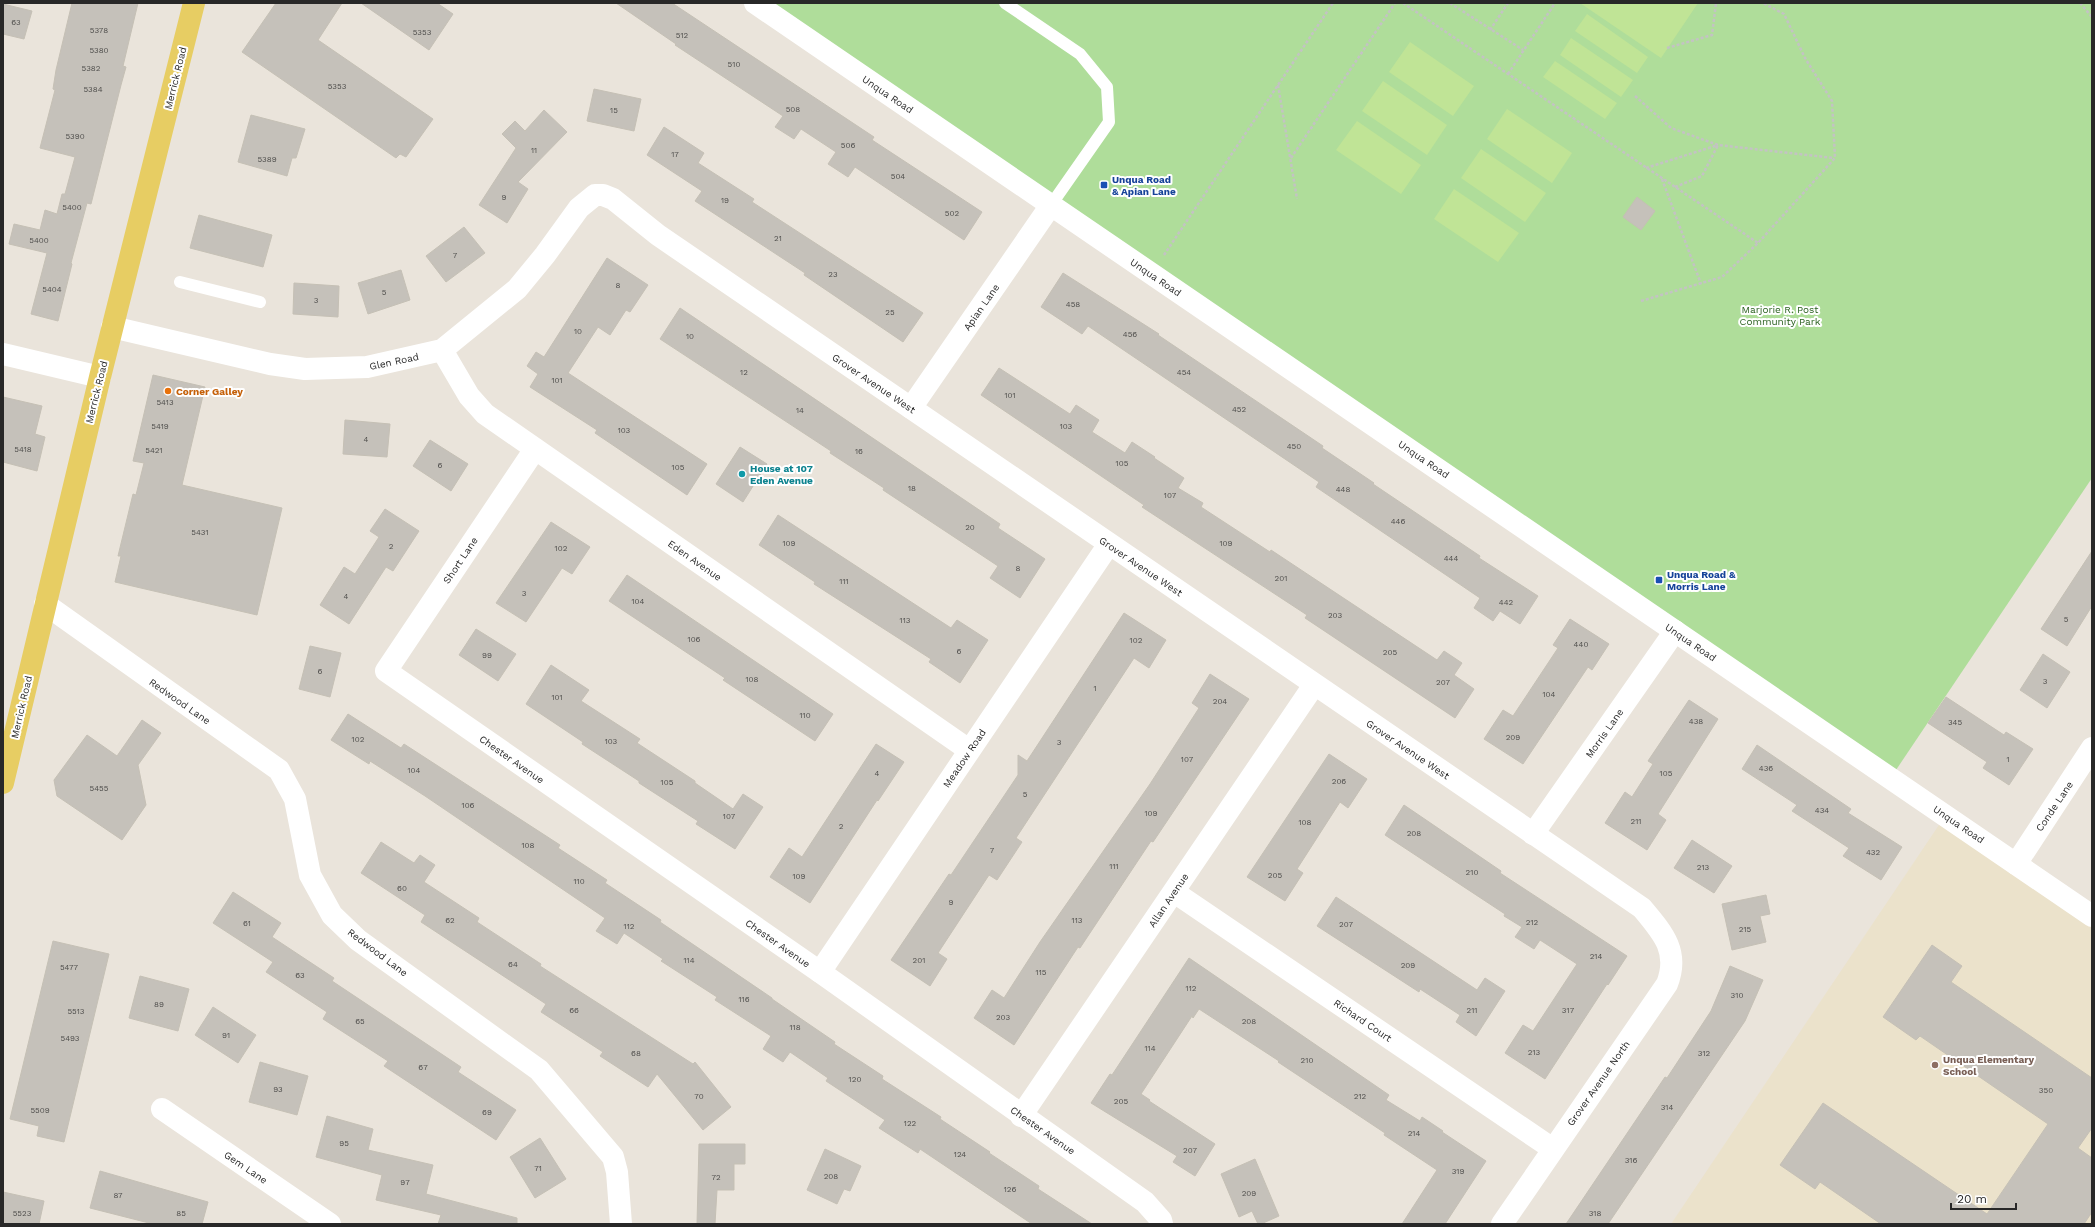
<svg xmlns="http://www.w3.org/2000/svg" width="2095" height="1227" font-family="'Work Sans',sans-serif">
	<rect width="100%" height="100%" fill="#eae4db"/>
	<!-- education -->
	<polygon fill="#ebe2cb" points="1951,807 2092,906 2092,1224 1671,1224"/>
	<!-- green -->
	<polygon fill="#afdd9a" points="770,3 2092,3 2092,478 1896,770"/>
	<!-- pitch -->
	<g fill="#c0e496">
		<polygon points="1580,3 1698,3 1661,58"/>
		<polygon points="1587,14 1648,57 1637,73 1575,31"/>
		<polygon points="1571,38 1633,80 1621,97 1560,55"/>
		<polygon points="1410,42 1474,86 1453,116 1389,72"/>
		<polygon points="1555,61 1617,103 1605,119 1543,77"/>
		<polygon points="1383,81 1447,125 1427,155 1362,111"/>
		<polygon points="1507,109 1572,153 1552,183 1487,139"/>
		<polygon points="1357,121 1421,165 1401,194 1336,150"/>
		<polygon points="1481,149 1546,193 1525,222 1461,178"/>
		<polygon points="1454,189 1519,233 1498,262 1434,219"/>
	</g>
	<!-- building -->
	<g fill="#c5c1ba" stroke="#c5c0b5">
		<polygon points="72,3 138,3 123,66 126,67 121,85 91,204 87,203 71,263 72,264 58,321 31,314 47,253 9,244 14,224 40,230 45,210 57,214 62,194 65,194 75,157 40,148 55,90 53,89 56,70"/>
		<polygon points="276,3 342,3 318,40 433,119 406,157 400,154 396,158 242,52"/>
		<polygon points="361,3 437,3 453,14 429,50"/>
		<polygon points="616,3 672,3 874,137 872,140 982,212 964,240 855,167 848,177 828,164 836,152 801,129 794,139 775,127 783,116 675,45 676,44"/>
		<polygon points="3,4 32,11 24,39 3,34"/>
		<polygon points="594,89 641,99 634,131 587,121"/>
		<polygon points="544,110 567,132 518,182 528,189 507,223 479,205 516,148 502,134 515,121 525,131"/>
		<polygon points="251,115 305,129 296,158 292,158 287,176 238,162"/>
		<polygon points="664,127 704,153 698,163 754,199 752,202 923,313 903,342 804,275 805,273 695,201 702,191 647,155"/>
		<polygon points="1637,197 1655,211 1641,230 1623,217"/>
		<polygon points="199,215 272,235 263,267 190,248"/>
		<polygon points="464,227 485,253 446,282 426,256"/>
		<polygon points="607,258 648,285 630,312 626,310 610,335 598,327 568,373 707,464 687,495 595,433 597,430 530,387 538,374 527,366 536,352 544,357"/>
		<polygon points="401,270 410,300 368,314 358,283"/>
		<polygon points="1063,273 1159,334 1158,335 1323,446 1322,448 1374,483 1373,484 1480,556 1479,558 1538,596 1520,624 1500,611 1493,621 1474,608 1480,598 1316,487 1319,482 1088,326 1082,334 1041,307"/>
		<polygon points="294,283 339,286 338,317 293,314"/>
		<polygon points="680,308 1000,524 998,528 1045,559 1020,598 990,578 998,566 883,490 884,488 830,453 831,451 660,339"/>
		<polygon points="999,368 1070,414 1076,405 1099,420 1092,432 1125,453 1132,442 1155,457 1154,458 1184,478 1178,488 1203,503 1201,507 1270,552 1271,550 1437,660 1444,651 1462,663 1454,675 1474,689 1455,718 1305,618 1307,615 1142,507 1144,505 981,395"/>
		<polygon points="153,375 205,387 182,485 282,508 257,615 115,582 121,556 118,556 133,494 136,495 144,463 133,461"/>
		<polygon points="3,397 42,406 35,434 45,437 37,471 3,462"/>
		<polygon points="345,420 390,424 387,457 343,454"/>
		<polygon points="430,440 468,464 451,491 413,466"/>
		<polygon points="740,447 767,464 743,502 716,484"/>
		<polygon points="385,509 419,531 393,571 386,567 349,624 320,605 344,567 355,574 379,537 370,531"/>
		<polygon points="778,515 951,628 957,620 988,640 960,683 929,662 931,659 814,584 815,582 759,545"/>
		<polygon points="551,522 590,547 572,574 562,568 526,622 496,603"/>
		<polygon points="2092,551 2092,606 2067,646 2041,629"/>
		<polygon points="627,575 833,714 815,741 723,680 725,678 609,601"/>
		<polygon points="1124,613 1166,640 1149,668 1134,658 1016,838 1022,842 997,880 989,875 938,953 947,959 930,986 891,960 949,874 951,875 1018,775 1018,755 1027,761"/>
		<polygon points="1570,619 1609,644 1592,670 1588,667 1523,764 1484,739 1503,710 1513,716 1558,648 1553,645"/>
		<polygon points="476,629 516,654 498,681 459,655"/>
		<polygon points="310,646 341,653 330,697 299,689"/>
		<polygon points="2043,654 2070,672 2047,708 2020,690"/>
		<polygon points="551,665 589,690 581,701 640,739 637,743 695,781 695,783 733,809 743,794 763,807 735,849 696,824 698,821 639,783 639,781 582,744 583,742 526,704"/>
		<polygon points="1210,674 1249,699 1153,842 1151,841 1080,948 1078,947 1014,1045 974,1018 992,990 1004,998 1040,942 1150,784 1199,708 1192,703"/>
		<polygon points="1946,697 2004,735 2006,732 2033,749 2009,785 1983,768 1987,762 1928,723"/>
		<polygon points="1689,700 1718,719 1658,814 1666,820 1647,850 1605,823 1625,792 1632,797 1653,764 1648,761"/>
		<polygon points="348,714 401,748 404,744 560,845 558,848 607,880 605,883 661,920 660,922 772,998 772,999 835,1042 834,1044 883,1076 882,1079 941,1117 940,1119 990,1152 989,1153 1039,1186 1038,1189 1092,1224 1032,1224 920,1149 918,1153 879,1128 885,1120 826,1081 828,1078 790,1052 783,1062 763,1049 771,1036 715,1000 717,997 661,961 663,959 624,933 617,944 596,931 605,918 425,796 370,761 369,764 331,740"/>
		<polygon points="142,720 161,733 138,765 146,805 122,840 57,796 54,780 87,735 117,756"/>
		<polygon points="876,744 904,762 878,801 877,800 810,903 770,877 789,848 802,857"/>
		<polygon points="1757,745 1851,809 1848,813 1902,847 1881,880 1843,856 1849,848 1792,811 1797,805 1742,769"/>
		<polygon points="1329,754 1367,779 1348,808 1340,802 1297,869 1303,873 1285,901 1247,877"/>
		<polygon points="1404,805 1501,871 1500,873 1627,956 1608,985 1607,984 1545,1079 1505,1053 1523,1025 1533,1031 1577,964 1540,940 1534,949 1515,937 1522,927 1504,916 1505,914 1385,835"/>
		<polygon points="1692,840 1732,866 1714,893 1674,868"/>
		<polygon points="381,842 414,863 420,855 435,865 424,882 479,918 477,922 541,964 540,966 693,1064 695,1062 731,1107 703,1130 657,1074 648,1087 600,1056 603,1052 541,1012 546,1004 421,922 425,915 361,873"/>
		<polygon points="233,892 281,923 272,937 334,978 332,981 461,1067 458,1072 516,1110 496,1140 384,1066 388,1061 323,1019 327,1012 266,972 273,962 213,923"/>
		<polygon points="1766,895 1770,914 1760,916 1766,942 1732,950 1722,904"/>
		<polygon points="1336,897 1477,990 1485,978 1505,991 1476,1036 1456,1022 1460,1015 1420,989 1419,992 1317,926"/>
		<polygon points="53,941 109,954 64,1142 37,1136 39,1126 10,1119"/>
		<polygon points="1932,945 1962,966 1951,982 2092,1078 2092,1128 2078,1148 2092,1158 2092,1212 2084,1224 1881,1224 1820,1182 1815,1189 1780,1165 1823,1103 1987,1214 2048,1124 1920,1036 1916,1040 1883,1017"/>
		<polygon points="1189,958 1389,1095 1386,1100 1420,1121 1422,1117 1443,1131 1442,1132 1486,1161 1445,1224 1402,1224 1437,1170 1384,1135 1385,1133 1278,1062 1279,1061 1199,1009 1193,1018 1192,1016 1141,1094 1150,1100 1149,1101 1215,1144 1195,1176 1173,1162 1177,1156 1091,1103 1110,1074 1112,1075"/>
		<polygon points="1730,966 1763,980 1745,1021 1608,1224 1566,1224 1665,1077 1667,1078 1711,1011"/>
		<polygon points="140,976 189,989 178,1031 129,1018"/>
		<polygon points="213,1007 256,1035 238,1063 195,1035"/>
		<polygon points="260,1062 308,1076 297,1115 249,1102"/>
		<polygon points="327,1116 373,1129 368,1150 433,1165 426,1194 517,1218 517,1224 438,1224 441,1215 376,1200 382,1175 316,1157"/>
		<polygon points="540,1138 566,1179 535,1198 510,1157"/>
		<polygon points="699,1144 745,1144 745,1164 734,1164 734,1190 717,1190 715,1224 697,1224"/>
		<polygon points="825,1149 861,1166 850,1191 844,1189 837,1204 807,1190"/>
		<polygon points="1255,1159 1279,1216 1261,1224 1258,1224 1252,1211 1239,1217 1221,1174"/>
		<polygon points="100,1171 208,1202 202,1224 153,1224 90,1208"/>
		<polygon points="3,1192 44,1201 39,1224 3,1224"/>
	</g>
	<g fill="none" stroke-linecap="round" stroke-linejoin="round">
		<!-- path -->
		<g stroke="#c3c3c3" stroke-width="2.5" stroke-dasharray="3 2" stroke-linecap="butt">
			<polyline points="1403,3 1758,243"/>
			<polyline points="1450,3 1523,50"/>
			<polyline points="2080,3 2092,17"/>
			<polyline points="1490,30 1508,3"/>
			<polyline points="1667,48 1712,35 1716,3"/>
			<polyline points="1508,74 1555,3"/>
			<polyline points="1278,85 1297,199"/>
			<polyline points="1635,96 1671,128 1718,145 1834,158"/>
			<polyline points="1291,158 1395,3"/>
			<polyline points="1646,168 1718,145"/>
			<polyline points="1662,179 1701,284"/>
			<polyline points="1675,187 1702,176 1718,145"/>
			<polyline points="1164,255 1333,3"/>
			<polyline points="1641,301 1722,277 1758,243 1835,158 1832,101 1805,58 1784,14 1763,3"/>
		</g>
		<!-- service -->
		<g stroke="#fff" stroke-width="12">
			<polyline points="1005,3 1080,54 1107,87 1109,122 1051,205"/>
			<polyline points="180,282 260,302"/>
		</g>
		<!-- minor -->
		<g stroke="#fff" stroke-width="22">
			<path d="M112,327L270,364L305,369L367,367L442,350L517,289L545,255L579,208L595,195H603L613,199L658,235L1642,908C1662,932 1680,951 1667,984L1502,1224"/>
			<polyline points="442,350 469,396 485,414 969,750"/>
			<polyline points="3,354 100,377"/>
			<polyline points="911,408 1051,205"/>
			<polyline points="535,449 386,671 820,972 1145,1202 1161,1220 1162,1224"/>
			<polyline points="45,604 279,770 295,799 310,875 332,915 358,940 539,1070 613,1157 617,1172 621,1224"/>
			<polyline points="1533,834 1675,631"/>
			<polyline points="2016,864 2092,748"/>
			<polyline points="1174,892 1553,1149"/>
			<polyline points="820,972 1109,544"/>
			<polyline points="162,1109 330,1224"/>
			<polyline points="1021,1116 1314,685"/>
		</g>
		<!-- tertiary -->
		<polyline stroke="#fff" stroke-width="22" points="755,3 2092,916"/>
		<!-- primary -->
		<polyline stroke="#e7cd63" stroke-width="22" points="3,783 100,377 194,3"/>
	</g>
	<!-- markers -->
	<g fill="#1a4fb4" stroke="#fff" stroke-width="1.5">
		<rect x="1100" y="181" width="8" height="8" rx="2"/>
		<rect x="1655" y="576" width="8" height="8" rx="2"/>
	</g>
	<circle fill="#e8710a" stroke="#fff" stroke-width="1.5" cx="168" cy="391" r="4"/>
	<circle fill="#0f9aa8" stroke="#fff" stroke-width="1.5" cx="742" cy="474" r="4"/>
	<circle fill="#8d6e63" stroke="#fff" stroke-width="1.5" cx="1935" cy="1065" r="4"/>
	<g text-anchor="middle" stroke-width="4" stroke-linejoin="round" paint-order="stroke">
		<!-- number labels -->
		<g font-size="8" fill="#4f4e4c">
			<text x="16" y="25">63</text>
			<text x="99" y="33">5378</text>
			<text x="422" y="35">5353</text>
			<text x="682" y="38">512</text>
			<text x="99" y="53">5380</text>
			<text x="734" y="67">510</text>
			<text x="91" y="71">5382</text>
			<text x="337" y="89">5353</text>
			<text x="93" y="92">5384</text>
			<text x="793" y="112">508</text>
			<text x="614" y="113">15</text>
			<text x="75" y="139">5390</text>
			<text x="848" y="148">506</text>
			<text x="534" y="153">11</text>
			<text x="675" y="157">17</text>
			<text x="267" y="162">5389</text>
			<text x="898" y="179">504</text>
			<text x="504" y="200">9</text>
			<text x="725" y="203">19</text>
			<text x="72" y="210">5400</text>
			<text x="952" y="216">502</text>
			<text x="778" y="241">21</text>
			<text x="39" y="243">5400</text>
			<text x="455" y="258">7</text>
			<text x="833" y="277">23</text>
			<text x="618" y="288">8</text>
			<text x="52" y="292">5404</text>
			<text x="384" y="295">5</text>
			<text x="316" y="303">3</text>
			<text x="1073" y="307">458</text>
			<text x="890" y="315">25</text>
			<text x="578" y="334">10</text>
			<text x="1130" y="337">456</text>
			<text x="690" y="339">10</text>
			<text x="744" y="375">12</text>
			<text x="1184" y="375">454</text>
			<text x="557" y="383">101</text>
			<text x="1010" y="398">101</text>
			<text x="165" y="405">5413</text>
			<text x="1239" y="412">452</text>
			<text x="800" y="413">14</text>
			<text x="160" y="429">5419</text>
			<text x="1066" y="429">103</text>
			<text x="624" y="433">103</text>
			<text x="366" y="442">4</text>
			<text x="1294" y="449">450</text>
			<text x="23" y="452">5418</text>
			<text x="154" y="453">5421</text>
			<text x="859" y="454">16</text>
			<text x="1122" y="466">105</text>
			<text x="440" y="468">6</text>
			<text x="678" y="470">105</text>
			<text x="912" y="491">18</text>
			<text x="1343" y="492">448</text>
			<text x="1170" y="498">107</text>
			<text x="1398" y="524">446</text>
			<text x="970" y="530">20</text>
			<text x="200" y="535">5431</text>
			<text x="789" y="546">109</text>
			<text x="1226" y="546">109</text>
			<text x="391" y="549">2</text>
			<text x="561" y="551">102</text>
			<text x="1451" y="561">444</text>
			<text x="1018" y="571">8</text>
			<text x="1281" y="581">201</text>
			<text x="844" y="584">111</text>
			<text x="524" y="596">3</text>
			<text x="346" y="599">4</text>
			<text x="638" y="604">104</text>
			<text x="1506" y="605">442</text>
			<text x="1335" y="618">203</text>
			<text x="2066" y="622">5</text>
			<text x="905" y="623">113</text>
			<text x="694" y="642">106</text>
			<text x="1136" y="643">102</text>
			<text x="1581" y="647">440</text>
			<text x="959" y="654">6</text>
			<text x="1390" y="655">205</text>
			<text x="487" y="658">99</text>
			<text x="320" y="674">6</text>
			<text x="752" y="682">108</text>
			<text x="2045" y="684">3</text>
			<text x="1443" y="685">207</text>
			<text x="1095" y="691">1</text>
			<text x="1549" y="697">104</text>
			<text x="557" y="700">101</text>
			<text x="1220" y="704">204</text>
			<text x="805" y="718">110</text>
			<text x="1696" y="724">438</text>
			<text x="1955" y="725">345</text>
			<text x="1513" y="740">209</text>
			<text x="358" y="742">102</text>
			<text x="611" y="744">103</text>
			<text x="1059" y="745">3</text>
			<text x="1187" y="762">107</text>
			<text x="2008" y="762">1</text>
			<text x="1766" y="771">436</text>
			<text x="414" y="773">104</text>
			<text x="877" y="776">4</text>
			<text x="1666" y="776">105</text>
			<text x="1339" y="784">206</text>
			<text x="667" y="785">105</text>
			<text x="99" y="791">5455</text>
			<text x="1025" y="797">5</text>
			<text x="468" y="808">106</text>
			<text x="1822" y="813">434</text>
			<text x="1151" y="816">109</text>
			<text x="729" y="819">107</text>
			<text x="1636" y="824">211</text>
			<text x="1305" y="825">108</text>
			<text x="841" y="829">2</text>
			<text x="1414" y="836">208</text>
			<text x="528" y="848">108</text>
			<text x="992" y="853">7</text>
			<text x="1873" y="855">432</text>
			<text x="1114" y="869">111</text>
			<text x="1703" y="870">213</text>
			<text x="1472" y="875">210</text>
			<text x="1275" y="878">205</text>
			<text x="799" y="879">109</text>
			<text x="579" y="884">110</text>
			<text x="402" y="891">60</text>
			<text x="951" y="905">9</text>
			<text x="450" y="923">62</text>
			<text x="1077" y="923">113</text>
			<text x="1532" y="925">212</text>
			<text x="247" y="926">61</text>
			<text x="1346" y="927">207</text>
			<text x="629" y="929">112</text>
			<text x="1745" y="932">215</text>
			<text x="1596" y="959">214</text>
			<text x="689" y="963">114</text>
			<text x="919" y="963">201</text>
			<text x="513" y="967">64</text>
			<text x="1408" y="968">209</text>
			<text x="69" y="970">5477</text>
			<text x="1041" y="975">115</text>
			<text x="300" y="978">63</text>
			<text x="1191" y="991">112</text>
			<text x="1737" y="998">310</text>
			<text x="744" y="1002">116</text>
			<text x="159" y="1007">89</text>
			<text x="574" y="1013">66</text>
			<text x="1472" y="1013">211</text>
			<text x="1568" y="1013">317</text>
			<text x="76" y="1014">5513</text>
			<text x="1003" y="1020">203</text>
			<text x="360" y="1024">65</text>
			<text x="1249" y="1024">208</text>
			<text x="795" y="1030">118</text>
			<text x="226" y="1038">91</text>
			<text x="70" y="1041">5493</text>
			<text x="1150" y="1051">114</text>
			<text x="1534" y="1055">213</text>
			<text x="636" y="1056">68</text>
			<text x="1704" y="1056">312</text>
			<text x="1307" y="1063">210</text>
			<text x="423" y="1070">67</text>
			<text x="855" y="1082">120</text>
			<text x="278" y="1092">93</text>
			<text x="2046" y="1093">350</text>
			<text x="699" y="1099">70</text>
			<text x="1360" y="1099">212</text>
			<text x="1121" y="1104">205</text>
			<text x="1667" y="1110">314</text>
			<text x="40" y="1113">5509</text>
			<text x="487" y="1115">69</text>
			<text x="910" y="1126">122</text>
			<text x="1414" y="1136">214</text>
			<text x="344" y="1146">95</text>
			<text x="1190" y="1153">207</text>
			<text x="960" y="1157">124</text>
			<text x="1631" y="1163">316</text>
			<text x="538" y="1171">71</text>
			<text x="1458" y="1174">319</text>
			<text x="831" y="1179">208</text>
			<text x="716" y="1180">72</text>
			<text x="405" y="1185">97</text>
			<text x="1010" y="1192">126</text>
			<text x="1249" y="1196">209</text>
			<text x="118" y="1198">87</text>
			<text x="22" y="1216">5523</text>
			<text x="181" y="1216">85</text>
			<text x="1595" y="1216">318</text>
		</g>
		<!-- street labels -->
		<g font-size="10" fill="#282828" stroke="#fff">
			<text transform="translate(175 78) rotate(-76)" y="4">Merrick Road</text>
			<text transform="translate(888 94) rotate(34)" y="4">Unqua Road</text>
			<text transform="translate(1156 277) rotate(34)" y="4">Unqua Road</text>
			<text transform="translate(981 307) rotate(-55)" y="4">Apian Lane</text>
			<text transform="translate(394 361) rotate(-12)" y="4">Glen Road</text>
			<text transform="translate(874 383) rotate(34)" y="4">Grover Avenue West</text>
			<text transform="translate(96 392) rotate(-76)" y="4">Merrick Road</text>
			<text transform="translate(1424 459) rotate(34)" y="4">Unqua Road</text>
			<text transform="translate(460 560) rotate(-56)" y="4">Short Lane</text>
			<text transform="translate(695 560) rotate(35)" y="4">Eden Avenue</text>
			<text transform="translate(1141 566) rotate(34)" y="4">Grover Avenue West</text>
			<text transform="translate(1691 642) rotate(34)" y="4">Unqua Road</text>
			<text transform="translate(180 701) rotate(35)" y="4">Redwood Lane</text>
			<text transform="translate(21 707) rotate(-77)" y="4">Merrick Road</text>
			<text transform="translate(1604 733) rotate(-55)" y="4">Morris Lane</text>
			<text transform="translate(1408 749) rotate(34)" y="4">Grover Avenue West</text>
			<text transform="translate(964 758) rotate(-56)" y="4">Meadow Road</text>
			<text transform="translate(512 759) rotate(35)" y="4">Chester Avenue</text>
			<text transform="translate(2054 806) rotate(-56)" y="4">Conde Lane</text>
			<text transform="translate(1959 824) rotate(34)" y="4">Unqua Road</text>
			<text transform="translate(1168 900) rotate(-56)" y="4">Allan Avenue</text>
			<text transform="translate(778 943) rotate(35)" y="4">Chester Avenue</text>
			<text transform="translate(378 952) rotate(37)" y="4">Redwood Lane</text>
			<text transform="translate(1363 1020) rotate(34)" y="4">Richard Court</text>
			<text transform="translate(1598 1083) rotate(-55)" y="4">Grover Avenue North</text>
			<text transform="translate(1043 1130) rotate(35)" y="4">Chester Avenue</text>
			<text transform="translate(246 1167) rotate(34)" y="4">Gem Lane</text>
		</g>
		<!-- transit labels -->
		<g font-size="10" font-weight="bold" fill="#164399" stroke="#fff" text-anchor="start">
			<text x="1112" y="183">Unqua Road<tspan x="1112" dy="12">&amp; Apian Lane</tspan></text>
			<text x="1667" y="578">Unqua Road &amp;<tspan x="1667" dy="12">Morris Lane</tspan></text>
		</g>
		<!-- park labels -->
		<g font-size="10" fill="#29601e" stroke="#fff">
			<text x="1780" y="313">Marjorie R. Post<tspan x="1780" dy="12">Community Park</tspan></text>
		</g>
		<!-- food labels -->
		<g font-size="10" font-weight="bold" fill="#c56008" stroke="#fff" text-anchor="start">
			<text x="176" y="395">Corner Galley</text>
		</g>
		<!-- culture labels -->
		<g font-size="10" font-weight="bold" fill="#0d838f" stroke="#fff" text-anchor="start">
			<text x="750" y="472">House at 107<tspan x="750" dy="12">Eden Avenue</tspan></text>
		</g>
		<!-- education labels -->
		<g font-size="10" font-weight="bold" fill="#785e54" stroke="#fff" text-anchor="start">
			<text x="1943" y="1063">Unqua Elementary<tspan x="1943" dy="12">School</tspan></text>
		</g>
	</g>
	<!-- border -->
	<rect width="2095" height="1227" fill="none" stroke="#282828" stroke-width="8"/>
	<!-- scale -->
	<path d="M1951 1203v6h65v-6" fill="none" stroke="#282828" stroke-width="2"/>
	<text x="1957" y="1203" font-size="12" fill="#282828" stroke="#ffffff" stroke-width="3" paint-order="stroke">20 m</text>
</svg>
